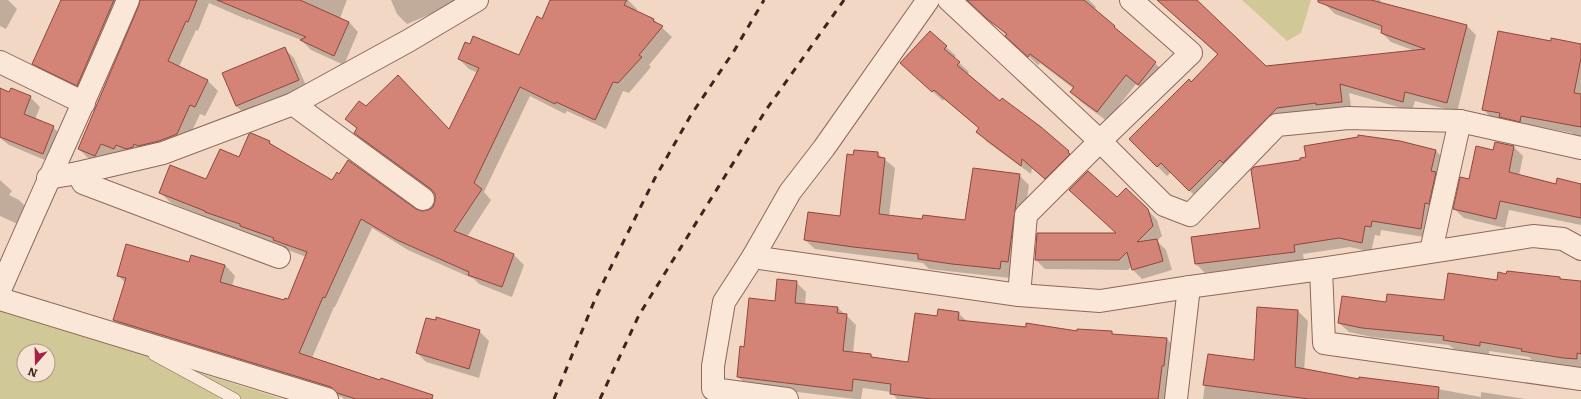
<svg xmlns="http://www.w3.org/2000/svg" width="1581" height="399" font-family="Literata,serif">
	<rect width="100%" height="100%" fill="#f2d8c4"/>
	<!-- green -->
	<g fill="#d1c897" fill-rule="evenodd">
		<polygon points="1242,0 1311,0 1301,33 1287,41"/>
		<path d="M0,309L40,322L282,399H0ZM24,351H48V375H24Z"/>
	</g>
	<!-- shadow -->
	<g fill="#0003">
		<polygon points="0,0 8,0 17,9 6,29 0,26"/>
		<polygon points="63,0 130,0 87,95 43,74 34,64"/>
		<polygon points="141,0 347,0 340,18 349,22 358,32 344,65 311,50 301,40 248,19 248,20 209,3 198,31 196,30 179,67 208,81 218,91 205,116 200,114 186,144 124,158 111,153 105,165 89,159 79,149"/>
		<polygon points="391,0 465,0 438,18 433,13 407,24 397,14"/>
		<polygon points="552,0 628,0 637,9 636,12 654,20 672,37 649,65 651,67 629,93 623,91 606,129 567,111 565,114 530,96 484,192 491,200 467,237 514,255 524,265 512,297 479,284 474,279 408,250 372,228 335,307 334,307 312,358 426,399 344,399 342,397 124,330 114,320 125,283 118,275 190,263 225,265 235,276 232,286 285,301 288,300 306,257 171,203 161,193 207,180 240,158 269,142 275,147 333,181 421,212 428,212 434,207 436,201 436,194 365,143 355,133 358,130 347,119 366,107 449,130 478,73 469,69 459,59 520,57 542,20"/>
		<polygon points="969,0 1089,0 1096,7 1094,10 1165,72 1148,94 1136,84 1107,121 1081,102 1071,92 1074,89 1040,63 1038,65"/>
		<polygon points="1157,0 1196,0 1266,67 1415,51 1391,42 1382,33 1382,31 1335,14 1325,4 1327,0 1380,0 1382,4 1466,25 1476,35 1457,112 1415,101 1412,111 1349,93 1352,112 1287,117 1199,200 1171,172 1167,176 1130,139 1191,83 1218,55"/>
		<polygon points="930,32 956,56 954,58 969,72 967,75 1000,102 1040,128 1078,162 1055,187 1032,168 1031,174 987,142 978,132 980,129 944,99 943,101 911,72"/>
		<polygon points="1552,42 1581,45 1581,137 1575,136 1572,133 1530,125 1529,130 1492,119 1483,109"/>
		<polygon points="284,48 294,58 308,90 246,115 236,106"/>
		<polygon points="0,89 10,93 30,97 40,107 35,120 53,127 63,137 52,163 9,145 0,138"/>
		<polygon points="1495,143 1514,147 1523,156 1519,176 1557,185 1581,185 1581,225 1509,210 1505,228 1464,218 1454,209 1469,180 1494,151"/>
		<polygon points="1436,151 1445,160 1430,238 1381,230 1380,236 1375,235 1371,252 1350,247 1303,254 1304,261 1205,273 1195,263 1261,229"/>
		<polygon points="877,153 895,168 889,216 923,220 966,221 1019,175 1029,185 1020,243 1010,278 929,269 923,263 815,249 805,240 841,217"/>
		<polygon points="0,180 12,191 9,195 19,200 29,210 22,226 0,216"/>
		<polygon points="1118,199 1147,209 1157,220 1162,236 1157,241 1166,250 1172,270 1142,279 1132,269 1132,266 1128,270 1045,269 1036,260 1118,234"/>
		<polygon points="1560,278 1562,280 1581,282 1581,368 1532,360 1529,357 1489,351 1489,355 1454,349 1449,345 1372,337 1349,332 1339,323 1387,304 1445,301 1498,281"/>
		<polygon points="796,282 806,292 805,305 838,308 846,315 856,325 853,353 871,355 874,358 909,363 938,317 958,313 968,322 1078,332 1112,332 1114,335 1167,339 1176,349 1168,399 897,399 891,392 863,388 861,399 855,399 748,386 738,377 745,348 776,302"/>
		<polygon points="1298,311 1308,321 1304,370 1360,381 1405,383 1481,397 1481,392 1526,399 1203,399 1209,355 1255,361"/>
		<polygon points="479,331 489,341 479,378 426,362 417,353"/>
	</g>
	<!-- building -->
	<g fill="#d38477" stroke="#8f473c">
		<polygon points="61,0 114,0 77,86 32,64"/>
		<polygon points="140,0 197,0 188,22 186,21 168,61 208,80 195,107 190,105 177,134 159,141 138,146 134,144 133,147 126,149 116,145 114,149 101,144 95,156 78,149 139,5"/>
		<polygon points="217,0 300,0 349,22 334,56 300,40 306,37"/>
		<polygon points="550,0 627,0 624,5 654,19 653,21 663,26 639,55 642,57 618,83 613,82 595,120 556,102 555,104 520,87 474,183 482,189 454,231 514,254 502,287 468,275 469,272 397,240 361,219 325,298 323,297 299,353 380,380 381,378 433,395 432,399 356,399 337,393 331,387 113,320 126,278 117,276 126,244 189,262 191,255 225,265 220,282 284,300 285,298 288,299 307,252 273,240 274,238 240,226 240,224 205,212 205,211 159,193 170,165 206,179 220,149 239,157 249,134 251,133 270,141 269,143 332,180 337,172 339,174 348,160 416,209 422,211 428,210 433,207 435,201 435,194 431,189 354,133 357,128 345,119 359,101 366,106 398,75 449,129 479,68 458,59 465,42 470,44 473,36 519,55 537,16 542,19"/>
		<polygon points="967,0 1084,0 1115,26 1114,27 1156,62 1138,85 1126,75 1097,112 1070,92 1074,87 1030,54 1028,57 1005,36 1007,34 986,18"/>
		<polygon points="1157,0 1197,0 1266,66 1425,49 1381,33 1382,26 1318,2 1318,0 1371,0 1467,25 1447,103 1405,92 1403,102 1340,84 1342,102 1316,105 1316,103 1277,108 1223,163 1220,160 1189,191 1161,163 1157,167 1129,139 1189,79 1191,82 1218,54"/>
		<polygon points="930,31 947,46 944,49 960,62 957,65 1000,101 1002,98 1041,127 1069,151 1068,152 1070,154 1045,179 1022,159 1021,166 976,132 979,128 934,90 932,92 900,63"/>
		<polygon points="1498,31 1551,41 1551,38 1581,44 1581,58 1574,93 1581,94 1581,127 1521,116 1520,122 1499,117 1500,113 1482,110"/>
		<polygon points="285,47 299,80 236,106 222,73"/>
		<polygon points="0,88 9,92 11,88 31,96 24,114 54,126 43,154 0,137"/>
		<polygon points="1358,135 1400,141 1436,150 1431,171 1436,172 1429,204 1425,203 1421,229 1372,221 1371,227 1365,226 1362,243 1339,238 1294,245 1295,252 1195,264 1191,237 1260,228 1251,170 1254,167 1300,160 1300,158 1306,157 1304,146 1358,137"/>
		<polygon points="1495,142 1514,146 1509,172 1556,184 1557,178 1581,184 1581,218 1500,201 1496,219 1453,209 1460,177 1469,179 1476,146 1493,150"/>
		<polygon points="854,150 878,152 878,157 885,158 879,214 922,219 923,215 965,220 973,168 1020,174 1008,262 1001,261 1000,269 952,264 918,259 918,254 853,247 804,240 808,212 840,216 847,154 853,155"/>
		<polygon points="1088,171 1117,197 1126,188 1148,209 1153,226 1137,242 1157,239 1163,261 1132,270 1127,252 1119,260 1035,260 1037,233 1116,233 1069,190"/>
		<polygon points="1507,271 1560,277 1560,279 1581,281 1581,354 1577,353 1577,359 1563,358 1521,351 1522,349 1480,342 1480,346 1443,340 1444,336 1362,328 1338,323 1342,296 1386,302 1387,294 1444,300 1448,273 1497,280 1498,272 1506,274"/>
		<polygon points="777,279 797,281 795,303 838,307 837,313 847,314 843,351 871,354 871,357 908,362 915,313 937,316 938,309 959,312 958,320 1026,327 1026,323 1077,331 1077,329 1112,331 1112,334 1167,338 1164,366 1162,366 1158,399 932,399 890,394 891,384 853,379 852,391 737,377 740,346 744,347 749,298 775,301"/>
		<polygon points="1257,307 1298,310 1295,367 1359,379 1359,377 1439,387 1438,399 1309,399 1203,385 1208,354 1254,360"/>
		<polygon points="436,317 480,330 469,369 416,353 426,318 436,320"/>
	</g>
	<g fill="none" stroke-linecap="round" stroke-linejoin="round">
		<defs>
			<polyline id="lane" points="154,355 235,399"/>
			<g id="street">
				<polyline points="949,0 1100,141 1164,205 1190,215 1277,125 1348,118 1460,121 1581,148"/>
				<polyline points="0,62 84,103"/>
				<polyline points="293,104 423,199"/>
				<polyline points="78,173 83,183 279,257"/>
				<polyline points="48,178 78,173 163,153 293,104 408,41 477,0"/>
				<polyline points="1431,251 1460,121"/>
				<polyline points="753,257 1019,295 1100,301 1189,287 1321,269 1533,236 1563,239 1581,249"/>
				<polyline points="1321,269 1324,343 1581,379"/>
				<path d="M0,290C42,193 87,97 128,0"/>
				<polyline points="1019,295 1026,215 1100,141 1191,53 1131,0"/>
				<polyline points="0,299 327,399"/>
				<polyline points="787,399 713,389 713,366 724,302 753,257 790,192 824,148 928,0"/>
				<polyline points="1176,399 1189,287"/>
			</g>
		</defs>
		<!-- lane casing -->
		<use href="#lane" stroke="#8e6758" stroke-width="12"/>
		<!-- street casing -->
		<use href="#street" stroke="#8e6758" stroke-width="24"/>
		<!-- lane -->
		<use href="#lane" stroke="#fbe7d8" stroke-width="11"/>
		<!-- street -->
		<use href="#street" stroke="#fbe7d8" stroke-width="22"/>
		<!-- rail -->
		<g stroke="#3d241e" stroke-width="3" stroke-dasharray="7 7" stroke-linecap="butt">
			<polyline points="554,399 596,297 655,178 691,115 734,51 764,0"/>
			<polyline points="600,399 639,315 766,110 844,0"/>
		</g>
	</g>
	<!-- north arrow -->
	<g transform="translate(36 363) rotate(200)"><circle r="19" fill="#f8e4d4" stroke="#ad978b"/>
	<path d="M0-3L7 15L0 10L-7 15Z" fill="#a22346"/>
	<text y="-6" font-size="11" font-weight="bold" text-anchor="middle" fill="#3d241e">N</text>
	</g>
</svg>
